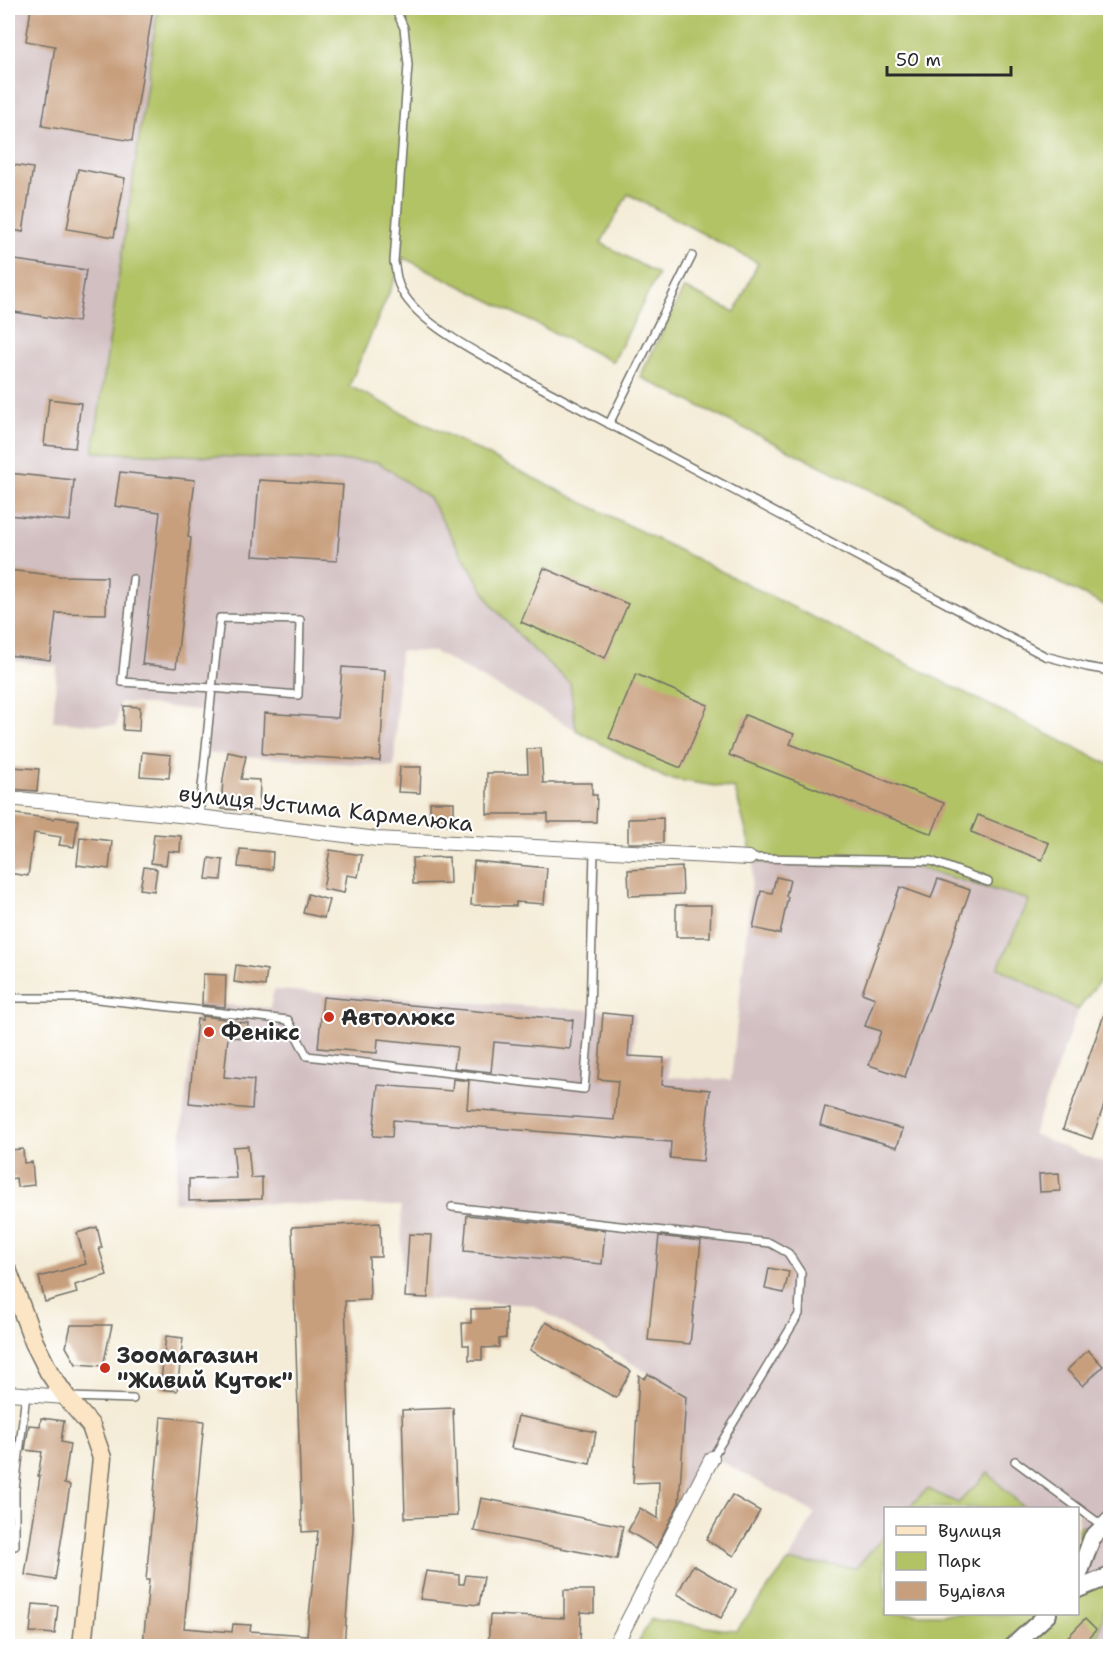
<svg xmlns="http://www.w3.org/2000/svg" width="1118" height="1654" font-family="'Shantell Sans',sans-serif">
	<rect width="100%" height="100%" fill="#fff"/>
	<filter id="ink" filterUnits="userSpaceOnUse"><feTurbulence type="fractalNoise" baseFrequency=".0167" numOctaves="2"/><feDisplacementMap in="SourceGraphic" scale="12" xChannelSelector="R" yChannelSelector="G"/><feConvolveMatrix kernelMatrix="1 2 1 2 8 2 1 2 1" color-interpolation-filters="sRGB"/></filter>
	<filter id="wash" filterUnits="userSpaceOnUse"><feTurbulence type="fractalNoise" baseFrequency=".008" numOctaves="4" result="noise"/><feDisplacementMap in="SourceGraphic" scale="24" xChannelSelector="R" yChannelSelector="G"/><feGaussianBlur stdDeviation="1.35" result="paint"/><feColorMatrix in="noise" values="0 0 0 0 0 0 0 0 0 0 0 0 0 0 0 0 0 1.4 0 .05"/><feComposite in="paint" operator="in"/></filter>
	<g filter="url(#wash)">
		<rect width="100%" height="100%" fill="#f4ecd7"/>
		<!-- built -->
		<polygon fill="#f7d1c9" points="8,1560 10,1646 8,1646"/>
		<!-- industrial -->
		<g fill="#d2bfc1">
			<polygon points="8,8 158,8 93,452 378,462 429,498 492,605 528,645 570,683 576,730 435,652 400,651 394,767 202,753 205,711 120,702 116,726 53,721 57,666 8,660"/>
			<polygon points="754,862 912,866 1030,900 998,968 1078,1010 1033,1134 1081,1154 1110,1164 1110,1646 1096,1646 1102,1613 1110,1590 1078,1585 1080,1526 1078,1528 1078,1508 963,1508 958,1503 921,1495 908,1508 886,1508 885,1535 856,1568 826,1564 788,1562 815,1513 717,1459 679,1510 686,1395 532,1305 403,1298 401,1206 173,1202 197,1003 270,1008 274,990 635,1013 633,1053 668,1056 669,1077 731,1080"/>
		</g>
		<!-- green -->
		<g fill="#b2c366" stroke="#6e7748" stroke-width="1.5">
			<polygon points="158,8 1110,8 1110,608 640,377 684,288 735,312 758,263 628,194 601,243 658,274 613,362 404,258 349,386 1110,765 1110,984 1100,980 1078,1010 998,968 1029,900 912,866 754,862 735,789 665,778 576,730 570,683 528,645 492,605 429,498 378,462 93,452"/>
			<polygon points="988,1473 1024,1508 908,1508 921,1495 928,1489 958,1503"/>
			<polygon points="1080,1526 1085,1527 1090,1531 1078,1558 1078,1528"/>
			<path d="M885,1535L886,1614H1078V1585L1108,1583C1110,1592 1098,1633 1096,1646H636L651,1619L736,1631L788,1562L826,1564L856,1568Z"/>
		</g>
		<g id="blocks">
			<!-- building -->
			<g fill="#c89f7d">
				<polygon points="31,8 153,8 132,141 42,126 55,46 26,41"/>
				<polygon points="8,164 33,168 23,232 8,229"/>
				<polygon points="78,169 125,178 114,237 67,229"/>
				<polygon points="8,259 86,270 78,322 8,311"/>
				<polygon points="49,399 81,403 75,448 44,445"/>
				<polygon points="120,472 195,480 188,537 191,538 176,668 142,664 160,512 115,506"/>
				<polygon points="8,473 74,480 70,521 8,515"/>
				<polygon points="259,480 343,485 337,561 253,556"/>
				<polygon points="544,568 628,604 605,658 521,622"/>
				<polygon points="8,570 60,576 107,577 106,614 56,613 50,660 8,655"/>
				<polygon points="342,667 385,670 380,761 262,754 264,713 338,718"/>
				<polygon points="636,674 708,705 681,768 609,738"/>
				<polygon points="124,706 140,707 139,731 123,730"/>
				<polygon points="745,715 794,734 790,744 944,803 932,834 729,755"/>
				<polygon points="541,748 543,783 592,783 592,795 597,795 596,822 548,822 548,814 487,814 487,773 528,773 527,749"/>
				<polygon points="142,752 171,755 169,778 140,776"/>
				<polygon points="228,752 246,756 241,779 260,780 259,811 221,809 223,779"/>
				<polygon points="12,767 39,769 37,791 10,789"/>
				<polygon points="400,767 421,767 420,793 398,792"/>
				<rect x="430" y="802" width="24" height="22"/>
				<polygon points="8,813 54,819 55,817 78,820 74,847 59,845 61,837 34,833 28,876 8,873"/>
				<polygon points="978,815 1049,843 1042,860 971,832"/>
				<polygon points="663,818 663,843 628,843 628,819"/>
				<polygon points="154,834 181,836 180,852 168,851 166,865 151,863"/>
				<polygon points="80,837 112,841 109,869 77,865"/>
				<polygon points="240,849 273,852 272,870 238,867"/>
				<polygon points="330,850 362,855 358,877 347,875 344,893 323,889"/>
				<polygon points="449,857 450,883 413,884 412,858"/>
				<polygon points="209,858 223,860 221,880 206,879"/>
				<polygon points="474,861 547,868 544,904 516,902 516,906 471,905"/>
				<polygon points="144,867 157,869 154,891 140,889"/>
				<polygon points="682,867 683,894 629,896 628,870"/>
				<polygon points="776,877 790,880 786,896 788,897 780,934 753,928 761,891 772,893"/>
				<polygon points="938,879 970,890 905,1077 869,1065 881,1031 865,1026 875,998 862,993 900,887 931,898"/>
				<polygon points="308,894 329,900 324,918 303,913"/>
				<polygon points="676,905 711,905 710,937 676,937"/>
				<polygon points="236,965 267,970 265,986 234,982"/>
				<polygon points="203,974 226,975 225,1007 202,1005"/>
				<polygon points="323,997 573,1020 570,1049 494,1042 491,1072 454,1068 457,1047 378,1039 377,1053 318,1048"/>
				<polygon points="1109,1001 1110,1001 1110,1088 1092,1139 1063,1129"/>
				<polygon points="603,1013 631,1016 628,1056 664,1058 662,1085 710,1090 703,1161 670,1158 671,1142 393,1120 392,1137 373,1136 378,1085 452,1091 453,1079 469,1081 467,1109 614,1120 618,1081 598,1079"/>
				<polygon points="202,1016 225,1019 224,1021 248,1023 247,1038 228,1037 224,1077 254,1080 252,1109 189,1103 197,1019 202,1020"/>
				<polygon points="825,1107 903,1129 897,1147 820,1125"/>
				<polygon points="248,1146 251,1178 262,1177 262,1199 189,1201 189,1179 236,1178 233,1147"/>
				<polygon points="23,1149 24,1163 32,1162 34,1185 17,1187 16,1178 8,1179 8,1150"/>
				<polygon points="1059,1173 1060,1191 1040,1192 1039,1174"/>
				<polygon points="467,1215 605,1230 602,1264 464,1251"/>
				<polygon points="380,1223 381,1257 369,1257 370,1300 345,1301 353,1529 344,1647 165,1647 143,1645 149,1580 146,1580 161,1417 204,1421 184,1628 232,1632 233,1624 251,1625 250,1631 307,1635 318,1531 302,1532 292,1227"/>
				<polygon points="97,1227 102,1248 99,1248 107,1275 75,1285 77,1293 45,1302 39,1277 86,1264 77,1233"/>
				<polygon points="409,1234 432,1235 428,1298 405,1297"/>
				<polygon points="659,1236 701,1241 690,1344 648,1340"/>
				<polygon points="769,1268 789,1272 784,1293 765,1289"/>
				<polygon points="506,1308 506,1338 499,1339 499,1347 482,1348 482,1360 469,1360 469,1345 463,1345 462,1323 471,1323 471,1309"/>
				<polygon points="546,1322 631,1371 616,1398 530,1350"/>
				<polygon points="71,1325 112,1325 103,1366 76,1364 66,1347"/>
				<polygon points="166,1336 183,1338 177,1391 160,1389"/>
				<polygon points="1088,1350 1103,1366 1083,1386 1067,1370"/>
				<polygon points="648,1374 686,1397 679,1503 656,1548 628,1531 640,1508 658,1519 659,1482 633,1483 639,1375 644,1379"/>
				<polygon points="453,1408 457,1516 405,1518 402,1410"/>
				<polygon points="518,1416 596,1432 590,1464 511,1448"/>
				<polygon points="41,1418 64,1421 61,1442 70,1444 64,1484 70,1485 55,1580 25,1575 40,1476 38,1476 42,1452 25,1450 29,1425 40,1426"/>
				<polygon points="8,1435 15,1436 14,1448 8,1448"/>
				<polygon points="732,1495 760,1511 734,1556 706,1540"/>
				<polygon points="481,1498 623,1526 617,1559 474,1531"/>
				<polygon points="693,1565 736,1590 721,1618 677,1594"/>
				<polygon points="426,1571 459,1575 459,1584 464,1584 466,1575 484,1577 479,1605 420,1599"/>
				<polygon points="564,1590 594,1590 594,1613 581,1612 580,1647 488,1647 490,1615 564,1618"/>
				<polygon points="33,1604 58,1606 55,1634 30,1632"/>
				<polygon points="1085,1619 1096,1630 1080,1647 1058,1647"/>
			</g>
		</g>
	</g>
	<g filter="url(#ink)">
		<use href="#blocks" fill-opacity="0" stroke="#716f67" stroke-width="1.5"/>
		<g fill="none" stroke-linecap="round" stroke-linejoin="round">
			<defs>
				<g id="service">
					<path d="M395,8L404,28L408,65L394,262C396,269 396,278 399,285C413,321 475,351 508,370L1007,636L1045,656L1087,667L1110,671"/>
					<polyline points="609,424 692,256"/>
					<polyline points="133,579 122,682 212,688 220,618 300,620 298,695 212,688 199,817"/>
					<polyline points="749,858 931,861 988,882"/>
					<polyline points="8,998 88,998 288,1020 307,1056 584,1089 590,1016 594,850"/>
					<polyline points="452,1207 770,1243 788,1253 801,1273 799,1314 712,1458"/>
					<polyline points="69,1397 133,1399"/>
					<polyline points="1015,1461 1104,1527"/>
					<polyline points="8,1488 15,1489 26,1394"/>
					<polyline points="15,1546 15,1489"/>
				</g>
				<g id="minor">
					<polyline points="8,798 199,817 377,839 749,858"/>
					<polyline points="8,1393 66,1397"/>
					<polyline points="615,1646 712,1458"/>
				</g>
				<g id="tertiary">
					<polyline points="1078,1577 1092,1538 1110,1520"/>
					<polyline points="1078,1589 1110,1576"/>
					<polyline points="1013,1646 1048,1614"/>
				</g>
				<polyline id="secondary" points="8,1272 34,1342 49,1372 66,1397 91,1426 102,1458 82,1646"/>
			</defs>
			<!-- service casing -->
			<use href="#service" stroke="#716f67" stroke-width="10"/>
			<!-- minor casing -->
			<use href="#minor" stroke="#716f67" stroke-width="16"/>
			<!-- tertiary casing -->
			<use href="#tertiary" stroke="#716f67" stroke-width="20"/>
			<!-- secondary casing -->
			<use href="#secondary" stroke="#716f67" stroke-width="21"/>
			<!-- service -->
			<use href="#service" stroke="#fff" stroke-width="7"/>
			<!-- minor -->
			<use href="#minor" stroke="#fff" stroke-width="14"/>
			<!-- tertiary -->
			<use href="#tertiary" stroke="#fff" stroke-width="16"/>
			<!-- secondary -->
			<use href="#secondary" stroke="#fce5c4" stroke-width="18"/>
		</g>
	</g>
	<!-- markers -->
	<g fill="#c8321e" stroke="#fff" stroke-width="2">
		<circle cx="329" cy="1017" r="6"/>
		<circle cx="209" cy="1032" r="6"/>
		<circle cx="105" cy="1368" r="6"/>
	</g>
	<g text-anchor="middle" stroke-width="4.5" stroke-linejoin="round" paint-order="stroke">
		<!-- street labels -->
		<g font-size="22" fill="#2b2b2b" stroke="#fff">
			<text transform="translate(326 808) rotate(6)" y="8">вулиця Устима Кармелюка</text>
		</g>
		<!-- poi labels -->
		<g font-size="22" font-weight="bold" fill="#2b2b2b" stroke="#fff" text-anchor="start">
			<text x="341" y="1025">Автолюкс</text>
			<text x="221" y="1040">Фенікс</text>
			<text x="117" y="1363">Зоомагазин<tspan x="117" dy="25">"Живий Куток"</tspan></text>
		</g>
	</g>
	<!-- margin -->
	<rect width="1118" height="1654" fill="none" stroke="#fff" stroke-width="30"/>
	<!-- legend -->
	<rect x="884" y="1507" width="195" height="108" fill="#ffffff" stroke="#aaaaaa" stroke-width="1.5"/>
	<rect x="896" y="1526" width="30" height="9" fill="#fce5c4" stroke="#aaaaaa" stroke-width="1.5"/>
	<text x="938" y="1537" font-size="18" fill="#2b2b2b">Вулиця</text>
	<rect x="896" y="1552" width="30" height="18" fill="#b2c366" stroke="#aaaaaa" stroke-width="1.5"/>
	<text x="938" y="1567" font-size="18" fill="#2b2b2b">Парк</text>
	<rect x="896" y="1582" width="30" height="18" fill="#c89f7d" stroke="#aaaaaa" stroke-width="1.5"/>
	<text x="938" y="1597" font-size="18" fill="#2b2b2b">Будівля</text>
	<!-- scale -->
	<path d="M887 66v9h124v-9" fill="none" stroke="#2b2b2b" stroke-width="3"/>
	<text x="896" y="66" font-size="18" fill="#2b2b2b" stroke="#ffffff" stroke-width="4.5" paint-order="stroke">50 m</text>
</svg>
